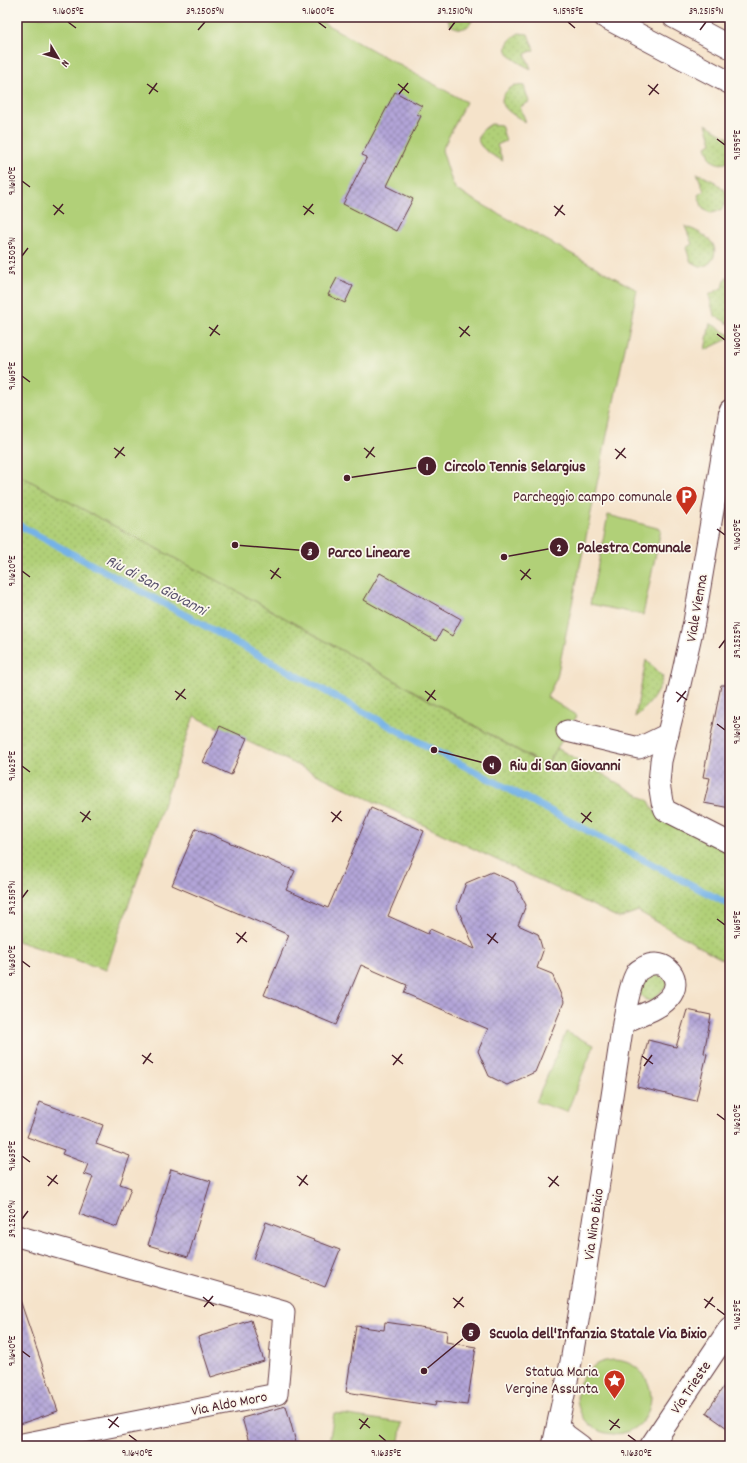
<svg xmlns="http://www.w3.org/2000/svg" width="747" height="1463" font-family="Dekko,sans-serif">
	<defs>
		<pattern id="grass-dots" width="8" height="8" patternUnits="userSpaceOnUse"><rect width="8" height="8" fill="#b1d078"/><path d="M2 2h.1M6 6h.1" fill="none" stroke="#9ab268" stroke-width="1.8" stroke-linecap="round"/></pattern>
		<pattern id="building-cross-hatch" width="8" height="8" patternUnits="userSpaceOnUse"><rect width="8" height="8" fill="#b2a5d8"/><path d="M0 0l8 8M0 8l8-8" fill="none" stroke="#9386af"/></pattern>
	</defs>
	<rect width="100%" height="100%" fill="#fbf7ec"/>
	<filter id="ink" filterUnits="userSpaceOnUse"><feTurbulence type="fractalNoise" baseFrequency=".025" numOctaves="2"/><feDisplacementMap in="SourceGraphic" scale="8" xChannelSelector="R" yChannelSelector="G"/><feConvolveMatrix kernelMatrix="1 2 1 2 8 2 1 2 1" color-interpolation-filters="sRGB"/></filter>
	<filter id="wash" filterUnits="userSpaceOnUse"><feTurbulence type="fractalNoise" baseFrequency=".012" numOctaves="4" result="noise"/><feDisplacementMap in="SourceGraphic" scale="16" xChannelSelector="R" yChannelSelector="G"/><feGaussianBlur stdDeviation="0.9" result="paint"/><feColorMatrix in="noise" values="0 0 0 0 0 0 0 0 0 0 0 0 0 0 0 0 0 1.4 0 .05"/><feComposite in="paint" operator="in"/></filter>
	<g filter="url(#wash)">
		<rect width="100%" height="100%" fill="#f5e3ca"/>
		<!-- grass -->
		<g fill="url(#grass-dots)" stroke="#7e7852">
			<path d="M447,17H474C468,30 462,31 450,25Z"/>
			<path d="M519,33L528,34L534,50L525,54L531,69C513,60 493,49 519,33Z"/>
			<path d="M515,85L524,86L529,102L520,107L526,122C509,113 488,101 515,85Z"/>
			<path d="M491,124L501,125L506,141L497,145L503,161C486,152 464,140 491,124Z"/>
			<path d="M706,124L730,139V160C723,166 718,164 711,160L706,146L712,143Z"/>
			<path d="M697,173L715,182L726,192C728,203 723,212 711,213L703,209L698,195L704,191Z"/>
			<path d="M685,226C694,230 707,235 712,243C719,252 712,267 700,266C697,265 694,263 691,262L686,248L692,244Z"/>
			<polygon points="730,277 730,315 729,324 714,315 709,295 723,287 726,278"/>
			<polygon points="710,323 730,335 730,338 705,350"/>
			<polygon points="17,474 255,601 545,766 557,748 649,801 654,811 730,852 730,964 638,911 619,918 194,716 106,970 17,941"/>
			<path d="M646,660L663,677C658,694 649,706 635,717Z"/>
			<polygon points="650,967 669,983 652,1001 646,1000 638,993"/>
		</g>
		<!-- park -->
		<g fill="#b1d078" stroke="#7e7852">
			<polygon points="17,17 313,17 466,102 442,150 452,182 456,190 637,290 557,677 547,697 577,716 546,766 255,601 17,474"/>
			<polygon points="608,515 661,529 643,615 590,604"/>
			<polygon points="566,1032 594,1045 567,1112 536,1102"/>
			<circle cx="614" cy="1397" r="37"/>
			<polygon points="334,1413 402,1423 398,1446 357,1446 329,1443"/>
		</g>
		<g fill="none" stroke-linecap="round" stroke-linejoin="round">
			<!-- stream -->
			<polyline stroke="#74b2e7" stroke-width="7" points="17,524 434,750 730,905"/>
		</g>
		<g id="blocks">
			<!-- building -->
			<g fill="url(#building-cross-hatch)">
				<polygon points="395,92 422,106 417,114 421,116 387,186 413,199 396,231 343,204 367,157 362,155"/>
				<polygon points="337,278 353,286 345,303 328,295"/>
				<polygon points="380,573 461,619 452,636 442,630 436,641 364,600"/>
				<polygon points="721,685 730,685 730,808 704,803 710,778 703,777"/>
				<polygon points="220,726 247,738 231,775 203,762"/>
				<polygon points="371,808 424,831 388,916 428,934 430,929 475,949 457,907 466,883 492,872 514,882 526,905 518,925 538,934 543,951 537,968 552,974 564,1002 535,1072 507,1085 489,1076 478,1051 488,1029 404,993 407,985 361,965 336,1025 264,995 289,935 172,885 196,828 295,871 286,890 328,908"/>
				<polygon points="687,1010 711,1015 704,1053 707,1054 696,1101 637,1087 648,1040 676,1047"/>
				<polygon points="40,1102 103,1125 96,1144 130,1156 120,1184 131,1188 117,1227 79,1214 93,1177 84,1174 88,1164 62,1154 64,1150 27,1137"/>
				<polygon points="171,1169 211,1181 188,1257 148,1245"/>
				<polygon points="266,1222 340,1250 325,1287 253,1259"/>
				<polygon points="20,1300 58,1411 17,1425 17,1301"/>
				<polygon points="251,1320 264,1361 211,1377 198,1337"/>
				<polygon points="385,1322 447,1331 446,1342 476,1347 467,1405 436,1401 435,1406 346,1392 356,1326 384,1330"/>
				<polygon points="730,1377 730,1430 706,1413"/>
				<polygon points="286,1406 297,1446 250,1446 242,1418"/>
			</g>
		</g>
	</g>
	<g filter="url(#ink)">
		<use href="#blocks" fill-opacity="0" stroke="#643c43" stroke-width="1"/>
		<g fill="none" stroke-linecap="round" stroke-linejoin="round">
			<defs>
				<g id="minor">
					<polyline points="730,410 694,622 678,693 661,761 659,783 662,802 665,810 730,843"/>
					<polyline points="567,731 639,748 668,734"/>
					<polyline points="17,1236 284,1312 277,1394 17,1445"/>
					<polyline points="558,1425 566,1435 581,1446"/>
					<path d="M553,1446L571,1362L579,1315L623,1023C626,1010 630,982 637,972C638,970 642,969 644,967C666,955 685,981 669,998C657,1011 638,1015 623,1023"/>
				</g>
				<g id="tertiary">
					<polyline points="605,17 730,83"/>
					<polyline points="674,17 730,47"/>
					<polyline points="651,1446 730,1328"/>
				</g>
			</defs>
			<!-- minor casing -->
			<use href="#minor" stroke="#643c43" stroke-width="23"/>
			<!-- tertiary casing -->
			<use href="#tertiary" stroke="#643c43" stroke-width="24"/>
			<!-- minor -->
			<use href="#minor" stroke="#fff" stroke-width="21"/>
			<!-- tertiary -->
			<use href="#tertiary" stroke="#fff" stroke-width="22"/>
		</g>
	</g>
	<!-- ticks -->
	<path fill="none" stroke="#4a1f2b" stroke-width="1.5" d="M68,22L76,28M318,22L326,28M568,22L575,28M198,30L205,22M449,30L455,22M700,30L706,22M147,84L158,92M398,84L409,93M648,85L659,94M149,94L157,83M399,94L408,83M649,95L658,84M717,139L725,145M22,181L30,187M53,205L64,214M303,206L314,214M554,206L565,215M54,215L63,204M304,215L313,204M555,216L563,205M22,256L28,248M209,327L220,335M459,327L470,336M717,334L725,340M210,336L218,325M460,337L469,326M22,376L30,382M114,448L125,456M364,448L375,457M615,449L626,458M115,458L124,447M366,458L374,447M616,459L625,448M717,529L725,535M270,570L281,578M520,570L531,579M22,571L30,577M271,579L279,568M521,580L530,569M719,648L725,640M175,691L186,699M425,691L436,700M676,692L687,700M176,700L185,689M427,701L435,690M677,702L686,691M717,724L725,730M22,766L30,772M80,812L91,820M331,812L342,821M581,813L592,822M82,822L90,811M332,822L341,811M582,823L591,812M22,898L28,890M717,919L725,925M236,933L247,942M487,934L498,943M237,943L246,932M488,944L496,933M22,961L30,967M142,1055L153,1063M392,1055L403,1064M642,1056L653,1064M143,1064L151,1053M393,1065L402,1054M644,1066L652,1055M717,1114L725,1120M22,1156L30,1162M47,1176L58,1184M297,1176L308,1185M548,1177L559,1186M48,1186L57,1175M299,1186L307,1175M549,1187L558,1176M22,1219L28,1211M203,1297L214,1306M453,1298L464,1307M704,1299L715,1307M204,1307L213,1296M454,1308L463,1297M705,1308L713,1297M717,1309L725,1315M22,1351L30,1357M108,1419L119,1427M359,1419L370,1428M609,1420L620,1428M109,1428L118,1417M360,1429L368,1418M610,1430L619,1419M129,1435L137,1441M379,1435L386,1441M628,1435L636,1441"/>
	<!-- icons -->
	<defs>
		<symbol id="parking-pin" viewBox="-11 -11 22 30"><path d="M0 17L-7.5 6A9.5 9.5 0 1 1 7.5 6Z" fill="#c8321e" stroke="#fbf7ec"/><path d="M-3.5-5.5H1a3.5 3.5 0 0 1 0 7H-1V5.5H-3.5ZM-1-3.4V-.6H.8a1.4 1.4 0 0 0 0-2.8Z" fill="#fff"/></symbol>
		<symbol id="sight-pin" viewBox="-11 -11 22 30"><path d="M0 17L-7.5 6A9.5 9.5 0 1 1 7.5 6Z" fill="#c8321e" stroke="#fbf7ec"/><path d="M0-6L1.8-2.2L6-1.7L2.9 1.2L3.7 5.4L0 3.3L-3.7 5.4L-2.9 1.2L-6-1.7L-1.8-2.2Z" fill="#fff"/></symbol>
	</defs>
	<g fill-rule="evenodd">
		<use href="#parking-pin" x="674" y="484" width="25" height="34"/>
		<use href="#sight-pin" x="602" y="1368" width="25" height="34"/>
	</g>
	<g text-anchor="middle" stroke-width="3.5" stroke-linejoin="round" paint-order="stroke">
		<!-- poi labels -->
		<g font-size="15" fill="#4a1f2b" stroke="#fbf7ec" text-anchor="end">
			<text x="672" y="501">Parcheggio campo comunale</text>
			<text x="598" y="1376">Statua Maria<tspan x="598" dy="17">Vergine Assunta</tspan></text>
		</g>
		<!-- street labels -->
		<g font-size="15" fill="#4a1f2b" stroke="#fbf7ec">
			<text transform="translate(696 608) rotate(-80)" y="5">Viale Vienna</text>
			<text transform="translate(593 1224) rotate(-82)" y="5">Via Nino Bixio</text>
			<text transform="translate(690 1387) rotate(-56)" y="5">Via Trieste</text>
			<text transform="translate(229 1403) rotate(-11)" y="5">Via Aldo Moro</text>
		</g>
		<!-- water labels -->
		<g font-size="16" font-style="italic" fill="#59526d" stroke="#fbf7ec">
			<text transform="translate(157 584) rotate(28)" y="6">Riu di San Giovanni</text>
		</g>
	</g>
	<!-- callouts -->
	<path fill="none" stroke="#4a1f2b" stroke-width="1.5" d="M347 478L427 466M504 557L559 547M235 545L310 551M434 750L492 765M424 1371L471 1332"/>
	<g fill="#4a1f2b" stroke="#fbf7ec" stroke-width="1.5">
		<circle cx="347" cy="478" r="4"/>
		<circle cx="504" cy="557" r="4"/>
		<circle cx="235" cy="545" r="4"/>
		<circle cx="434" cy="750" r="4"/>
		<circle cx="424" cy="1371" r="4"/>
		<circle cx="427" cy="466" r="10"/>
		<circle cx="559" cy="547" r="10"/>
		<circle cx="310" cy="551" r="10"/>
		<circle cx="492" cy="765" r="10"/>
		<circle cx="471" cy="1332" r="10"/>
	</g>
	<g font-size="12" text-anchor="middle" font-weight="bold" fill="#fff">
		<text x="427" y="470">1</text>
		<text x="559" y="551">2</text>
		<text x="310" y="555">3</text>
		<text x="492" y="769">4</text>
		<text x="471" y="1336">5</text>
	</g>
	<g font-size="16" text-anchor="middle" font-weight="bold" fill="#4a1f2b" stroke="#fbf7ec" stroke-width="3.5" stroke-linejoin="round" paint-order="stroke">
		<text x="515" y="471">Circolo Tennis Selargius</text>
		<text x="634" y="552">Palestra Comunale</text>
		<text x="369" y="557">Parco Lineare</text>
		<text x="565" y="770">Riu di San Giovanni</text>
		<text x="598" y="1338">Scuola dell'Infanzia Statale Via Bixio</text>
	</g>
	<!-- margin -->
	<rect width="747" height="1463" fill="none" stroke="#fbf7ec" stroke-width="44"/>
	<!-- north arrow -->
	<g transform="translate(58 58) rotate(128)" stroke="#fbf7ec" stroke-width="3" paint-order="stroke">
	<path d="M0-3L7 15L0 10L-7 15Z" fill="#4a1f2b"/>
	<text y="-6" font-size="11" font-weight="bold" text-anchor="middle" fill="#4a1f2b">N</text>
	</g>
	<rect x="22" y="22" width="703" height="1419" fill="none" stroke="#4a1f2b" stroke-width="1.5"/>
	<g font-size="10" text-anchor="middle" fill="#4a1f2b">
		<text x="68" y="14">9.1605°E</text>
		<text x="205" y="14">39.2505°N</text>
		<text x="318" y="14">9.1600°E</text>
		<text x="455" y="14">39.2510°N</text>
		<text x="568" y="14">9.1595°E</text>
		<text x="706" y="14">39.2515°N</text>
		<text transform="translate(736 145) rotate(-90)" y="4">9.1595°E</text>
		<text transform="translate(11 181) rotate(-90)" y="4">9.1610°E</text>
		<text transform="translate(11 256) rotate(-90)" y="4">39.2505°N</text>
		<text transform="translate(736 340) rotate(-90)" y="4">9.1600°E</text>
		<text transform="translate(11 376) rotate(-90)" y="4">9.1615°E</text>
		<text transform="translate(736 535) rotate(-90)" y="4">9.1605°E</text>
		<text transform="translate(11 571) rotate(-90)" y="4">9.1620°E</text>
		<text transform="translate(736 640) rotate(-90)" y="4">39.2525°N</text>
		<text transform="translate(736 730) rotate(-90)" y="4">9.1610°E</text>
		<text transform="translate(11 766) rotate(-90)" y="4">9.1625°E</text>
		<text transform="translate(11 898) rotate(-90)" y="4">39.2515°N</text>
		<text transform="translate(736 925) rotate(-90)" y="4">9.1615°E</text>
		<text transform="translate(11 961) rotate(-90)" y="4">9.1630°E</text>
		<text transform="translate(736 1120) rotate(-90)" y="4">9.1620°E</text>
		<text transform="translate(11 1156) rotate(-90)" y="4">9.1635°E</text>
		<text transform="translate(11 1219) rotate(-90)" y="4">39.2520°N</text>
		<text transform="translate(736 1315) rotate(-90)" y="4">9.1625°E</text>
		<text transform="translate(11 1351) rotate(-90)" y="4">9.1640°E</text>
		<text x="137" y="1456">9.1640°E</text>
		<text x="386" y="1456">9.1635°E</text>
		<text x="636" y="1456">9.1630°E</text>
	</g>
</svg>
